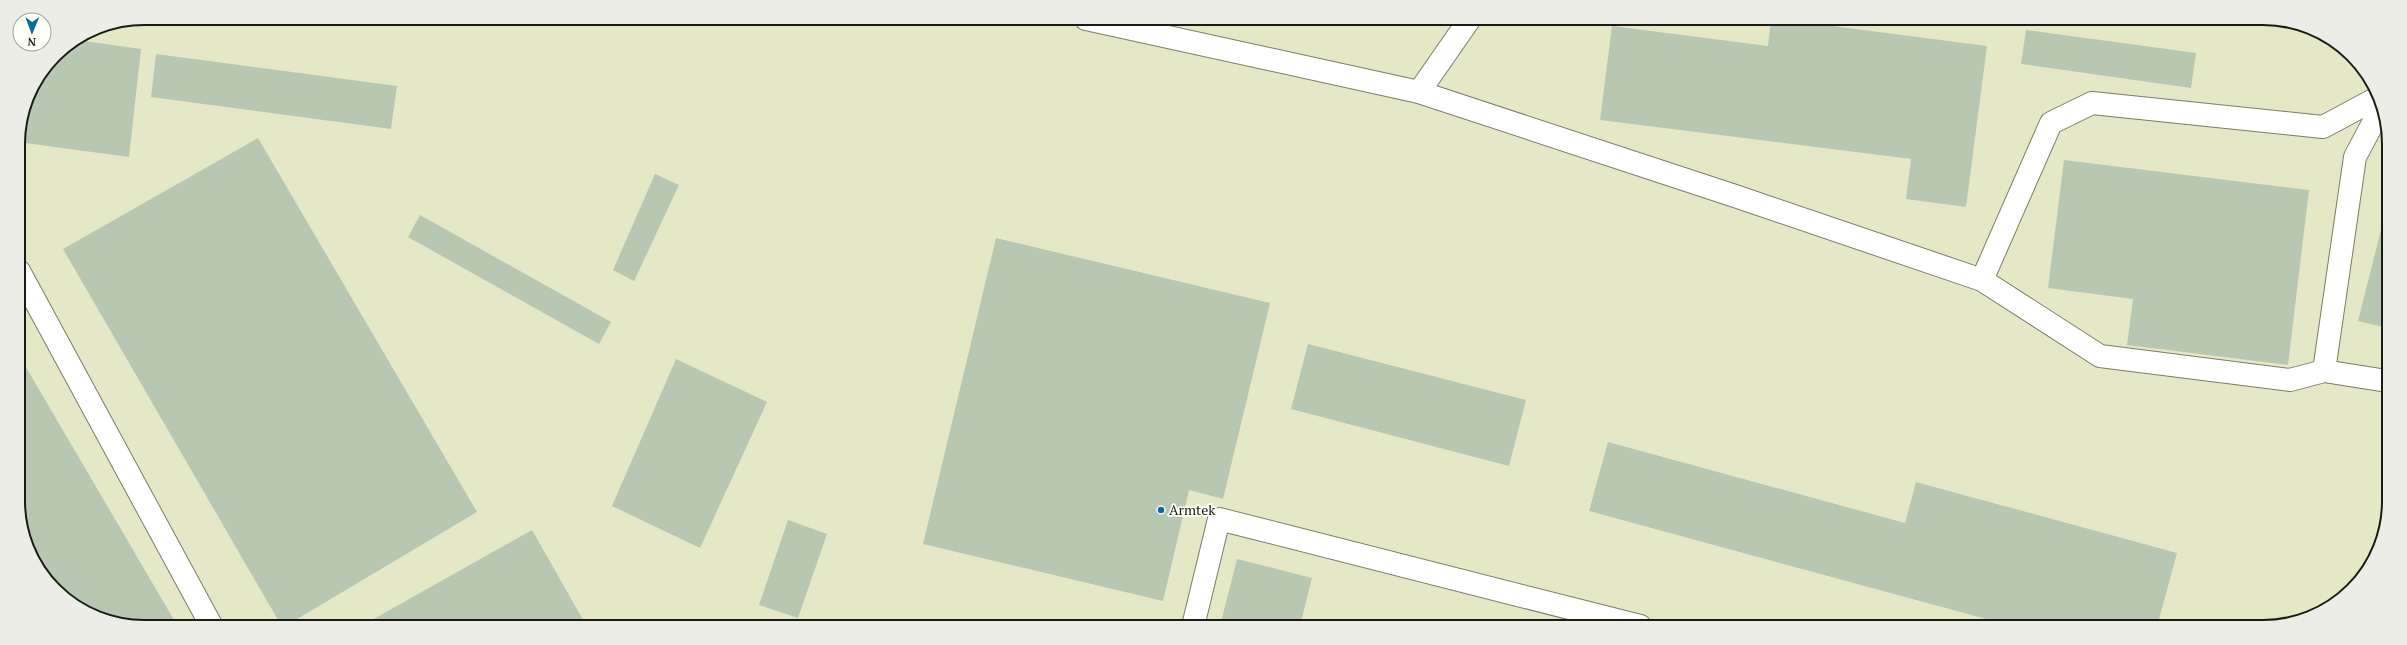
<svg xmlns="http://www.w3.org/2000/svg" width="2407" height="645" font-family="'PT Serif',serif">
	<rect width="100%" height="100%" fill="#f1f4d9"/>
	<!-- built -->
	<polygon fill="#e5e8c6" points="144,18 2288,20 2326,35 2352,55 2376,88 2387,120 2387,526 2372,564 2356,584 2293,622 2271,627 119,625 81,610 55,590 35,564 20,526 18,136 28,96 55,55 96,28"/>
	<!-- building -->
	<g fill="#b8c7b1">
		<polygon points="1771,20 1786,20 1987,46 1966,207 1906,199 1911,159 1600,120 1612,26 1768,46"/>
		<polygon points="2026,30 2196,53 2191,88 2021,64"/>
		<polygon points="77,40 141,49 129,157 18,142 28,96 55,55"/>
		<polygon points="156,54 397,86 391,129 151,97"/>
		<polygon points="258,138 477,512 287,625 281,625 63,249"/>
		<polygon points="2064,160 2309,190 2288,365 2127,345 2133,299 2048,288"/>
		<polygon points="655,174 679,185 634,281 613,270"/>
		<polygon points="420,215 611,322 599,344 408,237"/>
		<polygon points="2384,218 2387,219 2387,328 2358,321"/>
		<polygon points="996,238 1270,303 1223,499 1189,490 1163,601 923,544"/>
		<polygon points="1308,344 1526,400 1509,466 1291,409"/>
		<polygon points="20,357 177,625 119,625 81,610 55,590 35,564 20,526"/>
		<polygon points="676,359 767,402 700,548 612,506"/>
		<polygon points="1608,442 1905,523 1916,482 2177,553 2157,627 2012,626 1589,511"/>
		<polygon points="788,520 827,534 798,618 759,605"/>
		<polygon points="532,530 586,625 363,625"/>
		<polygon points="1237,559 1312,578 1300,626 1220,626"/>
		<polygon points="1484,621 1503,625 1503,626 1482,626"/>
	</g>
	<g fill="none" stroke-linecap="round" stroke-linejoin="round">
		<defs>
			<g id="minor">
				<polyline points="1086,19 1419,92 1735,196 1982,280 2100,356 2290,380 2324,371 2387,381"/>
				<polyline points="1419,92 1469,20"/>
				<polyline points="19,271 211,625"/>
				<polyline points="1982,280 2051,123 2092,103 2323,127 2379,97"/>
				<polyline points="2324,371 2355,157 2382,106"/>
				<polyline points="1193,626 1219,519 1640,626"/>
			</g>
		</defs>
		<!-- minor casing -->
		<use href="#minor" stroke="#7b7d65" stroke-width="24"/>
		<!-- minor -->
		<use href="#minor" stroke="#fff" stroke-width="22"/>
	</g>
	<!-- markers -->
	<circle fill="#076e9b" stroke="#fefff9" stroke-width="1.5" cx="1161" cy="510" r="4"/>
	<g text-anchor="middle" stroke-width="3.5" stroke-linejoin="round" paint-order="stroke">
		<!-- poi labels -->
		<g font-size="14" fill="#1a1b12" stroke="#fefff9" text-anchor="start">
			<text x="1169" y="515">Armtek</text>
		</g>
	</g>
	<!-- crop -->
	<path d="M0 0H2407V645H0ZM144 25H2263A119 119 0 0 1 2382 144V501A119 119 0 0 1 2263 620H144A119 119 0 0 1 25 501V144A119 119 0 0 1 144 25Z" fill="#ecede7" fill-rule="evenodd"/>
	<path fill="none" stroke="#1a1b12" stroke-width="2" d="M144 25H2263A119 119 0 0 1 2382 144V501A119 119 0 0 1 2263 620H144A119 119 0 0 1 25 501V144A119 119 0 0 1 144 25Z"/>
	<!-- north arrow -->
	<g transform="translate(32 32) rotate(181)"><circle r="19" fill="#fefff9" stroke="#a3a49d"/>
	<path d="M0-3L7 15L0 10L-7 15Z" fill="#076e9b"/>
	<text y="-6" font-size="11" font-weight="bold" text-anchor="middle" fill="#1a1b12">N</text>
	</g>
</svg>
